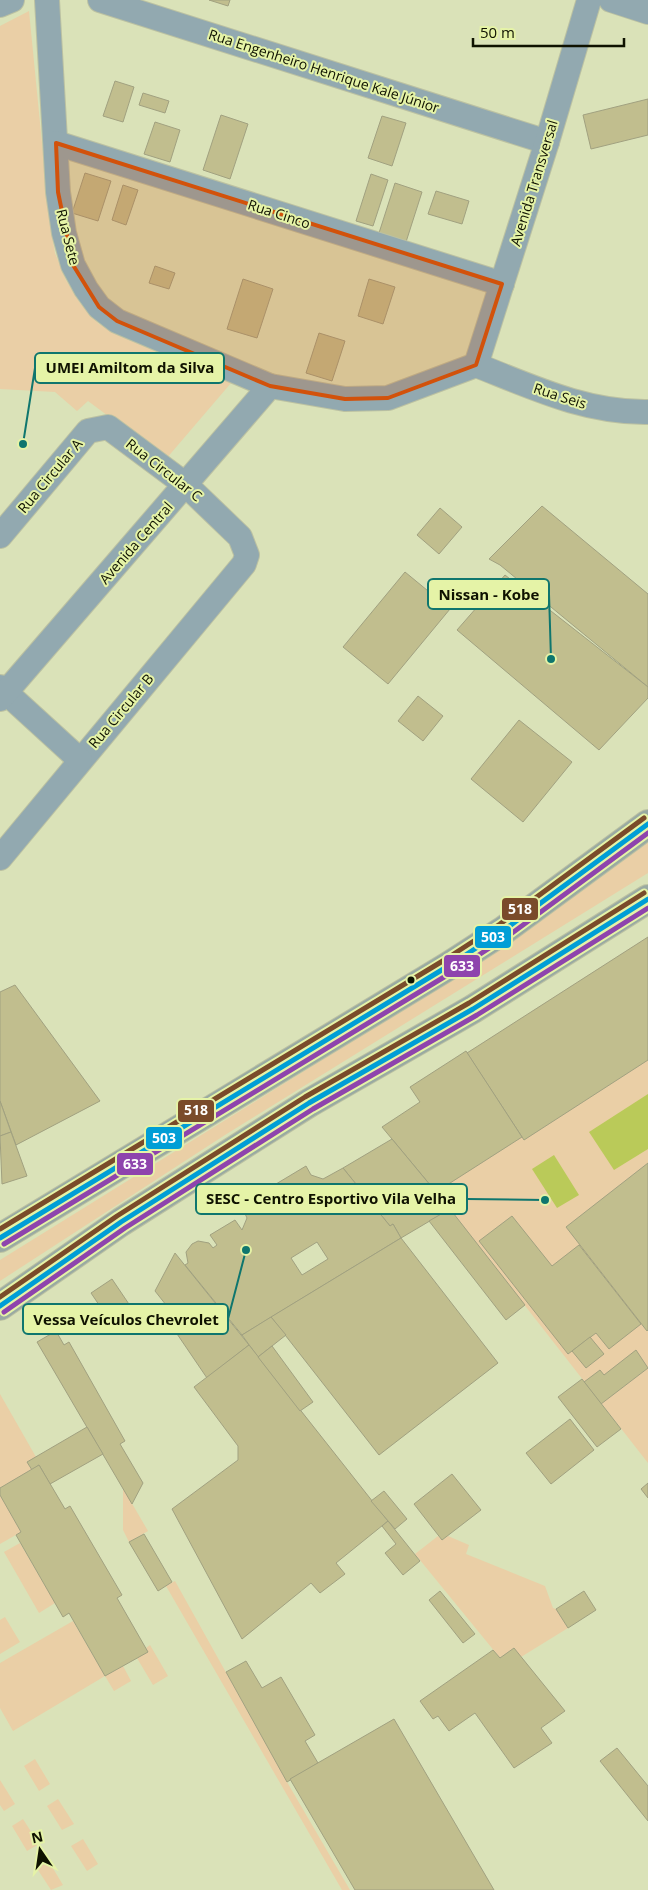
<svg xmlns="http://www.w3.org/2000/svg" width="648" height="1890" font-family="'Open Sans',sans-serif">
	<rect width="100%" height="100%" fill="#dae2b8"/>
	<!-- green -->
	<g fill="#eacfa6">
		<polygon points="29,11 50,224 55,253 66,280 80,303 99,324 231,383 166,459 88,401 77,411 55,392 0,389 0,26"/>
		<polygon points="648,838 648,873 225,1135 0,1281 0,1260 457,976"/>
		<polygon points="648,937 648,1463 436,1192 467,1053"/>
		<polygon points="0,1394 36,1457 27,1462 32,1470 0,1488"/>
		<polygon points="123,1488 148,1531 129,1542 123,1530"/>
		<polygon points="0,1495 21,1532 0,1544"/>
		<polygon points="438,1536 442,1540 448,1536 469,1545 466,1554 545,1586 553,1608 556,1609 568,1628 521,1657 514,1648 500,1658 415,1554"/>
		<polygon points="20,1543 55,1603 39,1613 4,1552"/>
		<polygon points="175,1581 287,1782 350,1890 342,1890 166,1586"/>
		<polygon points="5,1617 20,1642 0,1654 0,1620"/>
		<polygon points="73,1621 105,1676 123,1666 131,1681 114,1691 105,1676 13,1731 0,1708 0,1663"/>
		<polygon points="150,1645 168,1676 153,1685 137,1658 148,1652 146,1648"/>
		<polygon points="35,1759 50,1784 39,1791 24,1766"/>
		<polygon points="0,1780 15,1804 4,1811 0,1805"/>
		<polygon points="58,1799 74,1824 62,1830 47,1806"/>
		<polygon points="23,1819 39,1844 27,1851 12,1826"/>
		<polygon points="83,1839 98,1864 87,1871 71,1846"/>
		<polygon points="48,1860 63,1885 51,1890 36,1867"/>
	</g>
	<!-- water -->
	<g fill="#baca59">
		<polygon points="648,1094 648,1149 614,1170 589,1132"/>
		<polygon points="554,1155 579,1195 557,1208 532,1169"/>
	</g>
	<!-- building -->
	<g fill="#c1be8e" stroke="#a1a180" fill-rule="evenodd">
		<polygon points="209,0 230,0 228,6"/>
		<polygon points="115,81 134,87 123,122 103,116"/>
		<polygon points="143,93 169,101 165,113 139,105"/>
		<polygon points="648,99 648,135 591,149 583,115"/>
		<polygon points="221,115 248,124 230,179 203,170"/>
		<polygon points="382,116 406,123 392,166 368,158"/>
		<polygon points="155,122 180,130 170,162 144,154"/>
		<polygon points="85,173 111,181 98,221 72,213"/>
		<polygon points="371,174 388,180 373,226 356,221"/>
		<polygon points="395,183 422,192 406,242 379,233"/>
		<polygon points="123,185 138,190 126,225 112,220"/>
		<polygon points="436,191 469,201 462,224 428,214"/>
		<polygon points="155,266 175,273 169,289 149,283"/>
		<polygon points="243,279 273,289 257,338 227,329"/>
		<polygon points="369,279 395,287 383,324 358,316"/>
		<polygon points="319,333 345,341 332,381 306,373"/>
		<polygon points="542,506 648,594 648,687 500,565 489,559"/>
		<polygon points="440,508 462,527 439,554 417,535"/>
		<polygon points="405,572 450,609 388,684 343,647"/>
		<polygon points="505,575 648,687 648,698 599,750 457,630"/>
		<polygon points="418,696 443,716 423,741 398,721"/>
		<polygon points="519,720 572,762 523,822 471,779"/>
		<polygon points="648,937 648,1060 524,1140 467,1053"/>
		<polygon points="15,985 100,1101 16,1145 0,1101 0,992"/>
		<polygon points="466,1051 522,1137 436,1192 382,1127 420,1102 410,1087"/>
		<polygon points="0,1101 11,1132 0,1136"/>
		<polygon points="11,1132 27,1176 2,1184 0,1136"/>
		<polygon points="392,1139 450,1209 401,1238 393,1224 390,1226 343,1168"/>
		<polygon points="648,1163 648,1330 647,1331 566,1227"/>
		<path d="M306,1166L311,1175L323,1179L343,1168L390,1226L393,1224L401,1238L242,1335L185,1265L188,1263L186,1252L192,1244L198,1241L209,1243L213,1248L217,1245L210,1235L235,1220L242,1230L247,1218L241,1205ZM317,1242L328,1259L302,1275L291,1258Z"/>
		<polygon points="450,1209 525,1305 506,1320 429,1221"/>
		<polygon points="512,1216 552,1266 579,1245 641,1324 609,1349 596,1333 568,1354 479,1241"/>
		<polygon points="401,1238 498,1363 379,1455 271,1317"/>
		<polygon points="175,1253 249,1345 207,1378 173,1328 174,1315 155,1291"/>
		<polygon points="112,1279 137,1316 116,1330 91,1293"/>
		<polygon points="271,1317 286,1335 258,1357 242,1335"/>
		<polygon points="56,1331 64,1345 69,1342 125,1441 120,1444 143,1483 132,1504 37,1342"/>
		<polygon points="590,1337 604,1354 586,1368 572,1351"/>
		<polygon points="249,1345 388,1521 336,1563 345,1574 320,1593 311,1583 242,1639 172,1509 238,1460 238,1446 194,1387"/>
		<polygon points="272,1346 313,1402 300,1411 258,1357"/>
		<polygon points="636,1350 648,1368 601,1404 584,1382 600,1370 604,1375"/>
		<polygon points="582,1379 621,1429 597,1447 558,1397"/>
		<polygon points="570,1419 594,1450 551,1484 526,1453"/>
		<polygon points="87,1427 103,1454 50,1484 39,1465 32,1470 27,1462"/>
		<polygon points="39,1465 65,1509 70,1506 122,1595 117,1598 148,1652 105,1676 69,1613 63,1617 16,1535 21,1532 0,1495 0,1488"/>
		<polygon points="452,1474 481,1510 442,1540 414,1504"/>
		<polygon points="648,1483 648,1498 641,1489"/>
		<polygon points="384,1491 407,1519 395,1529 371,1501"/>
		<polygon points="388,1521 420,1561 403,1575 385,1553 396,1544 382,1526"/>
		<polygon points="144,1534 172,1582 158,1591 129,1542"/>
		<polygon points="440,1591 475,1634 463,1643 429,1600"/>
		<polygon points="584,1591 596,1610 568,1628 556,1609"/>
		<polygon points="514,1648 565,1711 541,1728 552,1743 514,1768 475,1713 449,1731 438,1716 433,1719 420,1701 493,1650 500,1658"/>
		<polygon points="246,1661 262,1688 281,1677 315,1735 305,1741 318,1763 287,1782 226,1672"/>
		<polygon points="394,1719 494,1890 355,1890 290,1779"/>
		<polygon points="617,1748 648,1786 648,1821 600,1761"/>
	</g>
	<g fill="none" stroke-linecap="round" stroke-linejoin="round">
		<defs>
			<g id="street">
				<polyline points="47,0 58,192 64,233 73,265 86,289 99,307 117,321 270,386 345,399 388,398 476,365"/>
				<polyline points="100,0 547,142"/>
				<polyline points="611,0 648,12"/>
				<polyline points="0,5 12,0"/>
				<polyline points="56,143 502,284"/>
				<polyline points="476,365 547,142 589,0"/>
				<path d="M476,365C532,387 586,413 648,412"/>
				<polyline points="0,536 88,431 108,427 186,485 240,537 247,555 244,564 0,858"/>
				<polyline points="0,687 80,760"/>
				<polyline points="0,699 270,386"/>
			</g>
			<g id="primary">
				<polyline points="0,1238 450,965 504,930 648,824"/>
				<polyline points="0,1306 121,1222 309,1103 473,1009 648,899"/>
			</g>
		</defs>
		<!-- street casing -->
		<use href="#street" stroke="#bbc1a2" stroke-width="26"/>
		<!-- primary casing -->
		<use href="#primary" stroke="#bbc1a2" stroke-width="30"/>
		<!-- street -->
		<use href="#street" stroke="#92a9b0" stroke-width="24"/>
		<!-- primary -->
		<use href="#primary" stroke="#99aaa2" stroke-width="28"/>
		<defs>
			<g id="bus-1">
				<polyline points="0,1238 450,965 504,930 648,824"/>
				<polyline points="0,1306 121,1222 309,1103 473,1009 648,899"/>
			</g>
			<g id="bus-2">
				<polyline points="4,1244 454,971 508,936 648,833"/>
				<polyline points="4,1312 125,1228 313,1109 477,1015 648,908"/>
			</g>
			<g id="bus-3">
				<polyline points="0,1229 446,959 500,924 644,818"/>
				<polyline points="0,1297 117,1216 305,1097 469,1003 644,893"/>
			</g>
		</defs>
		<!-- bus-1 casing -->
		<use href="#bus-1" stroke="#e5f3a7" stroke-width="9"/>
		<!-- bus-2 casing -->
		<use href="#bus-2" stroke="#e5f3a7" stroke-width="9"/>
		<!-- bus-3 casing -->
		<use href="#bus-3" stroke="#e5f3a7" stroke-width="9"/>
		<!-- bus-1 -->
		<use href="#bus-1" stroke="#009ed6" stroke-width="5"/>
		<!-- bus-2 -->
		<use href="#bus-2" stroke="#8e44ad" stroke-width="5"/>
		<!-- bus-3 -->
		<use href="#bus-3" stroke="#7a4b2a" stroke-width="5"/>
	</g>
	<!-- marked area -->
	<path fill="#d2520b" fill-opacity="0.2" stroke="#d2520b" stroke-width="4" stroke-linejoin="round" d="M56,143L502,284L476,365L388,398L345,399L270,386L117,321L99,307L73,265L58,192Z"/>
	<!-- markers -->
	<circle fill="#0f1200" stroke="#e5f3a7" stroke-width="2" cx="411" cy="980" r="4.5"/>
	<g text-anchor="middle" stroke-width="4" stroke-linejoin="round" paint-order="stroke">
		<!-- street labels -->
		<g font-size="14" fill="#0f1200" stroke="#e5f3a7">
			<text transform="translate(324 71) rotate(18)" y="5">Rua Engenheiro Henrique Kale Júnior</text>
			<text transform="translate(534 183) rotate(-73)" y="5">Avenida Transversal</text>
			<text transform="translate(279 214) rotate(18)" y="5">Rua Cinco</text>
			<text transform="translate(68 237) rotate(76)" y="5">Rua Sete</text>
			<text transform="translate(560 396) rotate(18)" y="5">Rua Seis</text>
			<text transform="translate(164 470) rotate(38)" y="5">Rua Circular C</text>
			<text transform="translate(50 476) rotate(-50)" y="5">Rua Circular A</text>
			<text transform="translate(136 543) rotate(-49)" y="5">Avenida Central</text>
			<text transform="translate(121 711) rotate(-50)" y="5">Rua Circular B</text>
		</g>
	</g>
	<!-- callouts -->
	<path fill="none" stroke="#0f766e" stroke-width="2" d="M23 444L35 368M551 659L549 594M545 1200L467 1199M246 1250L228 1319"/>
	<g fill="#0f766e" stroke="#e5f3a7" stroke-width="2">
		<circle cx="23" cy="444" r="5"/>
		<circle cx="551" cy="659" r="5"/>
		<circle cx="545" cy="1200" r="5"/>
		<circle cx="246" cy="1250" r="5"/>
	</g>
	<g fill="#e5f3a7" stroke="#0f766e" stroke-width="2">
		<rect x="35" y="353" width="189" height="30" rx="5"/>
		<rect x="428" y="579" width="121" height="30" rx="5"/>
		<rect x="196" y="1184" width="271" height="30" rx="5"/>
		<rect x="23" y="1304" width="205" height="30" rx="5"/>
	</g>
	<g font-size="15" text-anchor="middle" font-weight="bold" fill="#0f1200">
		<text x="130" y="373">UMEI Amiltom da Silva</text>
		<text x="489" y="600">Nissan - Kobe</text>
		<text x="331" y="1204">SESC - Centro Esportivo Vila Velha</text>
		<text x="126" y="1325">Vessa Veículos Chevrolet</text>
	</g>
	<g stroke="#e5f3a7" stroke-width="2">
		<rect x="501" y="897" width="38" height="24" rx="5" fill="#7a4b2a"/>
		<rect x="474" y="925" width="38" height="24" rx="5" fill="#009ed6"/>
		<rect x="443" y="954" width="38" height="24" rx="5" fill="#8e44ad"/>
		<rect x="177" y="1099" width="38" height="24" rx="5" fill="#7a4b2a"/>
		<rect x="145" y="1126" width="38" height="24" rx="5" fill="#009ed6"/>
		<rect x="116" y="1152" width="38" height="24" rx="5" fill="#8e44ad"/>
	</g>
	<g font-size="14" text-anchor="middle" font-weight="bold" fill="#fff">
		<text x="520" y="914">518</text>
		<text x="493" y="942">503</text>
		<text x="462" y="971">633</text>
		<text x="196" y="1115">518</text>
		<text x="164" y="1143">503</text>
		<text x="135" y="1169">633</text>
	</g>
	<!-- north arrow -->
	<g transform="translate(40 1850) rotate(347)" stroke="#e5f3a7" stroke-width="4" paint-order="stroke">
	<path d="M0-4L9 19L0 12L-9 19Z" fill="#0f1200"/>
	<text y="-8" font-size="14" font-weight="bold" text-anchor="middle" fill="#0f1200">N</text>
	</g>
	<!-- scale -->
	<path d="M473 38v8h151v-8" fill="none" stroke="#0f1200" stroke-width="2.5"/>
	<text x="480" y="38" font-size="15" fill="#0f1200" stroke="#e5f3a7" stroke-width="4" paint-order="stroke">50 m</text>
</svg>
